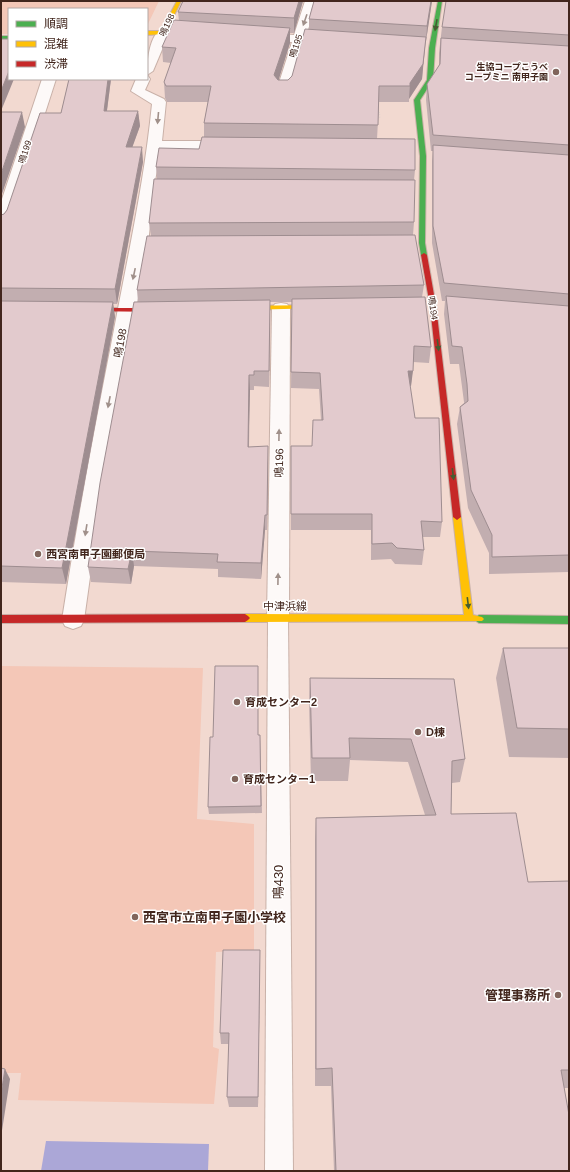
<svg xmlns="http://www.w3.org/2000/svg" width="570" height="1172" font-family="Arial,'Noto Sans JP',sans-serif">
	<rect width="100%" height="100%" fill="#f2d9d0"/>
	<!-- green -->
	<g fill="#f4c7b7">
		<polygon points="1,1 159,1 147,26 147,9 9,9 9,34 1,34"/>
		<polygon points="1,666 203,668 197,819 254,824 254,950 216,952 213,1047 219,1049 214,1104 18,1100 21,1073 1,1073"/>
	</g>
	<!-- water -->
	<polygon fill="#aba7d7" points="46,1141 209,1144 208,1171 41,1171"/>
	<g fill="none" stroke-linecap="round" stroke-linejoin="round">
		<defs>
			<polygon id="lane" points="278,611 285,613 288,618 293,1171 265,1171 268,618 271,613"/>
			<g id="street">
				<polygon points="305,1 317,1 306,36 332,37 338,41 332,45 304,43 290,92 288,95 278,95 276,92 292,42 261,41 255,37 261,33 294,35"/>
				<path d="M163,29L169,33L153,71L147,75C147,63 149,33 163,29Z"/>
				<path d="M148,76L150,79L145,90L164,99L166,102L162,141H230L235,142L237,145L235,148L230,149H161L154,186L148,244L101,498L84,620L81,626L73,629L65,626L62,620C76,528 93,437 111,345C126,265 144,185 152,104L131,91L136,79H147Z"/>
				<polygon points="42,79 56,79 9,225 7,228 1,230 1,202"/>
				<polygon points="281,303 287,304 290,308 289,618 286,624 278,627 270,624 267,618 272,308 275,304"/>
			</g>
			<g id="fast">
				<polygon points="438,1 442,1 435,48 433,80 420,100 426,156 425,243 427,255 424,257 421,255 419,243 420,156 414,100 427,80 429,48"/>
				<rect x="1" y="36" width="8" height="4"/>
				<polygon points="479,615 569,616 569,624 479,623 476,621 474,619 476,617"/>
			</g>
			<g id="slow">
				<polygon points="177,1 181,1 165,34 147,35 147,31 161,31"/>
				<polygon points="322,305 325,307 324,308 241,310 238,308 241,306"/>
				<polygon points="457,514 461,517 473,615 482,617 484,619 482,621 245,622 242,620 240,618 242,616 245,614 464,615 453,517"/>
			</g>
			<g id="jam">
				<polygon points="424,253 427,255 436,306 461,517 457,520 453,517 430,306 421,255"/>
				<polygon points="85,308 162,308 166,310 162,312 83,311 81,310"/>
				<polygon points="245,614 248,616 250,618 248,620 245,622 1,623 1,615"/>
			</g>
		</defs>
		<!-- lane casing -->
		<use href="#lane" stroke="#c9b1a8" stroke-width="2"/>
		<!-- street casing -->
		<use href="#street" stroke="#c9b1a8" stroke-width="2"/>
		<!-- fast casing -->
		<use href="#fast" stroke="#c9b1a8" stroke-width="2"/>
		<!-- slow casing -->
		<use href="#slow" stroke="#c9b1a8" stroke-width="2"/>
		<!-- jam casing -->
		<use href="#jam" stroke="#c9b1a8" stroke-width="2"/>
		<!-- path -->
		<polyline stroke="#d7cfcd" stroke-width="1.5" stroke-dasharray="0.5 2" stroke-linecap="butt" points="376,110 379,110 380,119"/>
		<!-- lane -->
		<use href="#lane" fill="#fdf9f8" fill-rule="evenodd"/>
		<!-- street -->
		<use href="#street" fill="#fdf9f8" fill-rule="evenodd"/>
		<!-- fast -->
		<use href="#fast" fill="#4caf50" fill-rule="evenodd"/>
		<!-- slow -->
		<use href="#slow" fill="#ffc107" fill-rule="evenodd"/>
		<!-- jam -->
		<use href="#jam" fill="#c62828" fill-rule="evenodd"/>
	</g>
	<!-- wall -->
	<g fill="#c2aeb0">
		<polygon points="183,1 303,1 294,33 290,33 290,43 278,80 288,80 292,76 309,29 309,19 314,1 432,1 426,41 425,41 422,79 409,99 409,102 379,102 377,139 415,170 414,180 414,222 413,235 424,285 422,297 431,347 429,363 413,362 411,386 410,386 415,418 442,522 440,537 423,537 424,550 422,565 395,564 391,559 371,560 371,530 291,530 291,446 312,446 321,420 319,389 291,388 292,302 270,302 269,387 254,386 254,390 250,390 249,447 268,462 267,530 265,530 261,579 218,577 218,569 134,566 131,584 91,582 88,567 138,302 137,290 151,236 149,223 157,179 156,167 199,149 204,137 204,123 208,102 167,102 165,98 164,82 171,63 163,62 162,47 179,21 178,12"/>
		<polygon points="569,1 569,572 489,574 489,553 468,508 457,424 460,407 464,403 464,402 459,364 450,364 444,314 445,301 442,301 432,243 432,161 433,151 431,151 426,100 427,84 439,66 439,53 442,27"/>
		<polygon points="69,79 111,79 107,111 138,111 140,126 132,147 143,162 117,304 113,304 115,317 66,584 1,582 1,215 4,214 7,210 61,113"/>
		<polygon points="503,648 569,648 569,758 509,757 496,678"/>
		<polygon points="310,678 465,759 460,782 452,783 451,814 528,882 569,881 569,1088 564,1088 569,1171 334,1171 331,1086 315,1086 315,840 316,818 425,815 408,762 350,760 348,781 311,781 309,701"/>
		<polygon points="258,735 260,735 262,813 209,814 208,807"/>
		<polygon points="260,962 258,1107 229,1107 227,1097 229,1044 221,1044 220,1033"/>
	</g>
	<!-- shaded-wall -->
	<g fill="#9e8d90">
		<polygon points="299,1 303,1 294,33 294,18"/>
		<polygon points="431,1 432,1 426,41 427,26"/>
		<polygon points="290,28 290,43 275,92 274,75"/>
		<polygon points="426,37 422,79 409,99 410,83"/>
		<polygon points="9,71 9,79 14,79 1,111 1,91"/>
		<polygon points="108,79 111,79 105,125 104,111"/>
		<polygon points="138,111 140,126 127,162 126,147"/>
		<polygon points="22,112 25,127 1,197 1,174"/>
		<polygon points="142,147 143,162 117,304 115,289"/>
		<polygon points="270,300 270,315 269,387 269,371"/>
		<polygon points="113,302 115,317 66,584 62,568"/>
		<polygon points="408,371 413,371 411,386 406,387"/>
		<polygon points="249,375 250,390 248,462 248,447"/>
		<polygon points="268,446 268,462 267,530 267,515"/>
		<polygon points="265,515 265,530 261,579 261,563"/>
		<polygon points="132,551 134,566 131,584 128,569"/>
		<polygon points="260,950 260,962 258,1107 258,1097"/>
		<polygon points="5,1069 10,1079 1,1137 1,1094"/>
	</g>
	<!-- building -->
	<g fill="#e2cacd" stroke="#9e8d90">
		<polygon points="183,1 299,1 294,18 178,12"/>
		<polygon points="314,1 431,1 427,26 309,19"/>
		<polygon points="446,1 569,1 569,35 442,27"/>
		<polygon points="174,20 290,28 274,75 278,80 288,80 292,76 305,29 426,37 423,64 410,83 410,86 379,86 378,125 204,123 211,86 166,86 164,82 176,48 162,47"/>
		<polygon points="441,38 569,46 569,145 433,135 427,84 440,64"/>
		<polygon points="1,39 9,39 9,71 1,91"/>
		<polygon points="69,79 108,79 104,111 138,111 126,147 142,147 115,289 1,288 1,215 4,214 7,210 40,113 61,113"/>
		<polygon points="1,112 22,112 1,174"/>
		<polygon points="202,137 415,139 415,170 156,167 159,148 199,149"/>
		<polygon points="433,145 569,155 569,294 444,283 433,226"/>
		<polygon points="154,179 415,180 414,222 149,223"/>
		<polygon points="415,235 424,285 137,290 147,236"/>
		<polygon points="446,296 569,306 569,555 492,557 492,535 471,490 460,407 468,401 467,384 462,347 452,346"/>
		<polygon points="425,297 431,347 414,346 413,371 408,371 415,418 439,418 442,522 421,521 424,550 397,548 392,543 372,544 372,514 291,514 291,446 312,446 313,420 323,420 320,373 291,372 292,299"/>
		<polygon points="270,300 269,371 254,371 254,375 249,375 248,447 268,446 267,515 265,515 261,563 217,562 218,554 132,551 128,569 88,567 100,483 134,302"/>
		<polygon points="1,301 113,302 62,568 1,566"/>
		<polygon points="503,648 569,648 569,729 517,728"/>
		<polygon points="215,666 258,666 258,735 260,735 261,806 208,807 210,737 213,737"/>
		<polygon points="310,678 454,679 465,759 452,761 451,814 516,813 528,882 569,881 569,1070 561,1070 569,1115 569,1171 336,1171 332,1068 316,1069 316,818 436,815 411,739 349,738 350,758 312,758"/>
		<polygon points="223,950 260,950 258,1097 227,1097 229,1033 220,1033"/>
		<polygon points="1,1068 5,1069 1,1094"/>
	</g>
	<!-- one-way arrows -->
	<defs><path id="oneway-solid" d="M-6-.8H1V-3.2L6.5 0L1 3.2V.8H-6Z"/></defs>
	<g fill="#a0908a">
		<use href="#oneway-solid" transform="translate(305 20) rotate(109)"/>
		<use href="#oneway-solid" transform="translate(158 118) rotate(95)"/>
		<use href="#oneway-solid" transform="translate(134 274) rotate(102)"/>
		<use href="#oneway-solid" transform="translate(109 402) rotate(101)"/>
		<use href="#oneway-solid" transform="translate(279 435) rotate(-89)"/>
		<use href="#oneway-solid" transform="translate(86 530) rotate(99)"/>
		<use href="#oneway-solid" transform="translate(278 579) rotate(-89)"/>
	</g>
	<g fill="#465d31">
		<use href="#oneway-solid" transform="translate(436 25) rotate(100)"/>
		<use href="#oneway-solid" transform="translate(438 345) rotate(83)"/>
		<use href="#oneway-solid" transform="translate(453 474) rotate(83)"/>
		<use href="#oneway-solid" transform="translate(468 603) rotate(83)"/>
	</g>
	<!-- markers -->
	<g fill="#80655c" stroke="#fff" stroke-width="1.5">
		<circle cx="556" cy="72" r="4"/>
		<circle cx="38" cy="554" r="4"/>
		<circle cx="237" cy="702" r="4"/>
		<circle cx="418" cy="732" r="4"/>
		<circle cx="235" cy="779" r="4"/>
		<circle cx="135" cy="917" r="4"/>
		<circle cx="558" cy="995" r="4"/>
	</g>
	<g text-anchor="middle" stroke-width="3" stroke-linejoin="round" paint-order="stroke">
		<!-- far-street labels -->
		<g font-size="9" fill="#42261d" stroke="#fff">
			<text transform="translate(167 25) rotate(-65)" y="3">鳴198</text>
			<text transform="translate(296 46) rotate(-73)" y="3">鳴195</text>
			<text transform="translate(25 152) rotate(-72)" y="3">鳴199</text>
			<text transform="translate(433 308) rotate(82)" y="3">鳴194</text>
		</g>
		<!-- far-poi labels -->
		<g font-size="9" font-weight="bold" fill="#42261d" stroke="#fff" text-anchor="end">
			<text x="548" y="70">生協コープこうべ<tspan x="548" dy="10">コープミニ 南甲子園</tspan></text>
		</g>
		<!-- street labels -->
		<g font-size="11" fill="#42261d" stroke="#fff">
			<text transform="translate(120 343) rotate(-79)" y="4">鳴198</text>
			<text transform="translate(279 463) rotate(-89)" y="4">鳴196</text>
			<text x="285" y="610">中津浜線</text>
		</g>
		<!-- poi labels -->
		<g font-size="11" font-weight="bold" fill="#42261d" stroke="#fff" text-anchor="start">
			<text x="46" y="558">西宮南甲子園郵便局</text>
			<text x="245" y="706">育成センター2</text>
			<text x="426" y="736">D棟</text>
			<text x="243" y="783">育成センター1</text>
		</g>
		<!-- near-street labels -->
		<g font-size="13" fill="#42261d" stroke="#fff">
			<text transform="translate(278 882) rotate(-90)" y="5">鳴430</text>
		</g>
		<!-- near-poi labels -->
		<g font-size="13" font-weight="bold" fill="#42261d" stroke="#fff" text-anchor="start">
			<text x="143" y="922">西宮市立南甲子園小学校</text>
			<text x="550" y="1000" text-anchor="end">管理事務所</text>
		</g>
	</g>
	<!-- border -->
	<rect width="570" height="1172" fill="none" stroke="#42261d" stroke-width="4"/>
	<!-- legend -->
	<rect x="8" y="8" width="140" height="72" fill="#ffffff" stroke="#b3a8a5"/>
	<rect x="16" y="21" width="20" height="6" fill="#4caf50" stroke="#b3a8a5"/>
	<text x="44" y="28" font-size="12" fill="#42261d">順調</text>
	<rect x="16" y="41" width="20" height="6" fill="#ffc107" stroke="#b3a8a5"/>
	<text x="44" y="48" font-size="12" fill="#42261d">混雑</text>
	<rect x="16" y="61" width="20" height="6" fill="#c62828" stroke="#b3a8a5"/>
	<text x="44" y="68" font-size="12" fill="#42261d">渋滞</text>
</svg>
